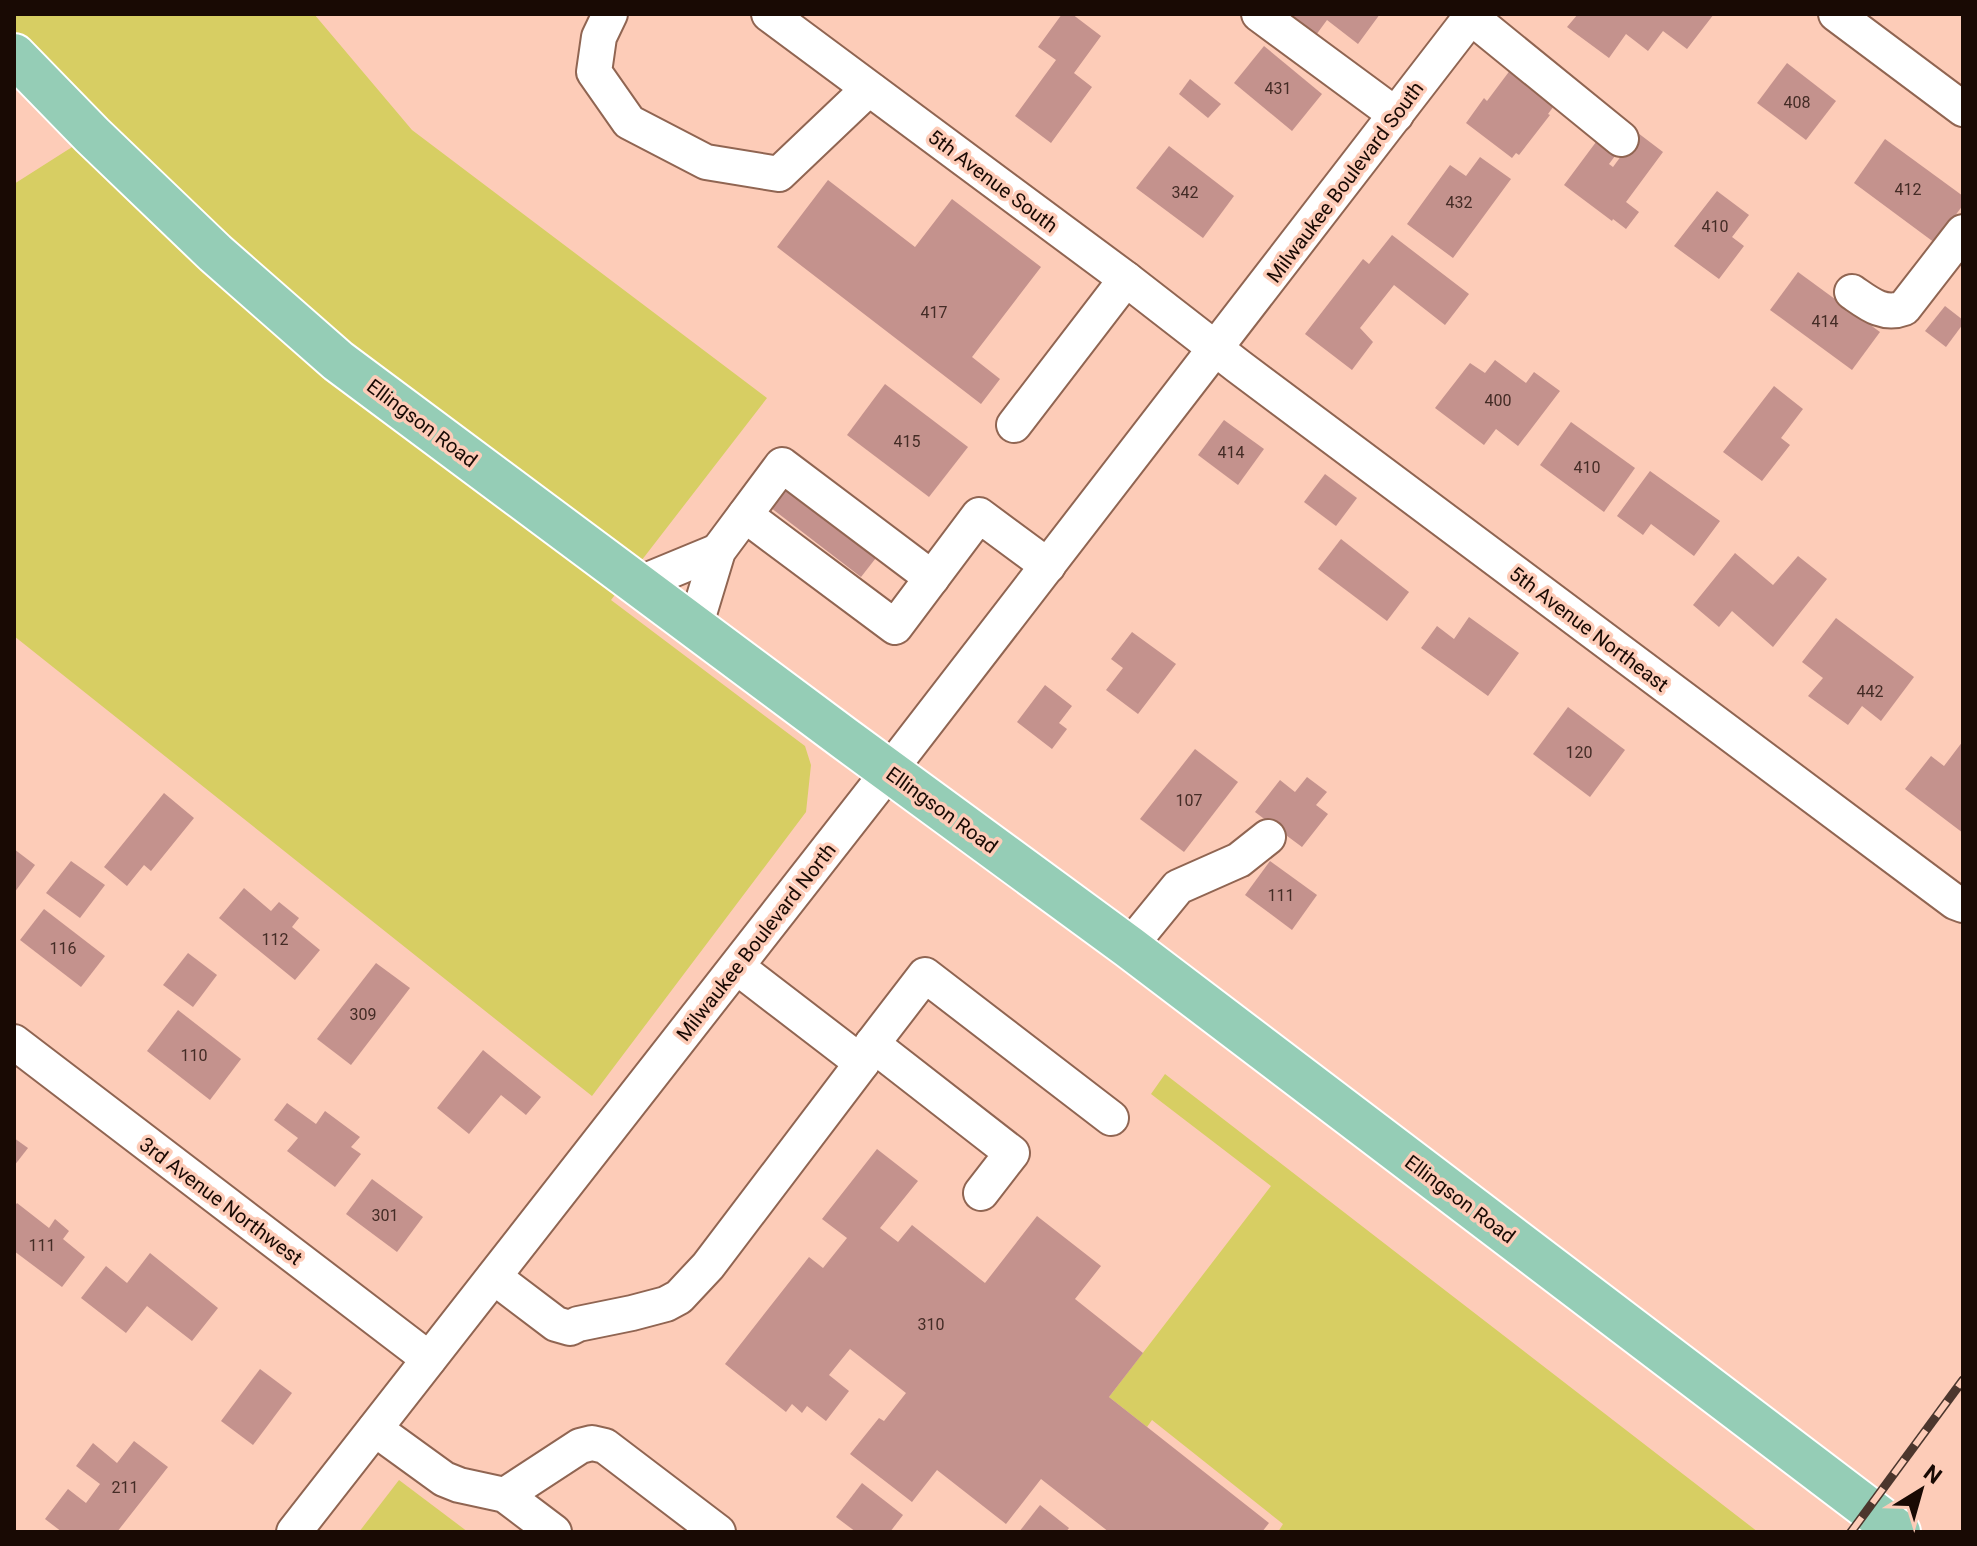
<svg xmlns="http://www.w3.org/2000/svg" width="1977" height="1546" font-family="Roboto,sans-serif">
	<rect width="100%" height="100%" fill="#fdccb8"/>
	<!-- green -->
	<g fill="#d7ce63">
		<polygon points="14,14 314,14 412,130 767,398 611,600 805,746 811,765 806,812 592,1096 14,636 14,184 91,135 14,55"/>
		<polygon points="1165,1074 1758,1532 1278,1532 1283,1524 1152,1420 1147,1427 1109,1397 1271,1186 1151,1094"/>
		<polygon points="399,1480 468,1532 359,1532"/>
	</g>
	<!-- building -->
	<g fill="#c4928d">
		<polygon points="1062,14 1072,14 1101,36 1074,73 1092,87 1051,143 1015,116 1056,60 1038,47"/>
		<polygon points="1289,14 1380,14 1358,44 1327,20 1316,35"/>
		<polygon points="1578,14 1714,14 1687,49 1663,31 1648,51 1626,34 1609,58 1567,27"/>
		<polygon points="1264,46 1322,94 1292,131 1234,83"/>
		<polygon points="1787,63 1836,101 1806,140 1757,103"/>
		<polygon points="1511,69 1556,103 1548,114 1550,115 1519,155 1516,153 1512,158 1466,123 1484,98 1487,101"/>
		<polygon points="1190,79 1221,104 1208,118 1179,94"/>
		<polygon points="1638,133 1663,152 1626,202 1639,212 1626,229 1613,219 1612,221 1564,185 1596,142 1615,156 1609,164 1613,167"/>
		<polygon points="1885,139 1963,196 1963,205 1935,243 1854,183"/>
		<polygon points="1169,146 1234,196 1203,238 1136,188"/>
		<polygon points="1480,157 1511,179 1453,258 1407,224 1450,165 1466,176"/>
		<polygon points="828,180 915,247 952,199 1041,267 972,357 1000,379 981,404 777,247"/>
		<polygon points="1717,191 1749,215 1732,237 1744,246 1719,279 1674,246"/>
		<polygon points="1392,235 1469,294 1445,325 1394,285 1360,328 1373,342 1352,370 1305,334 1363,259 1369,264"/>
		<polygon points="1798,272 1880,332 1852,370 1770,310"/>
		<polygon points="1945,306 1963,320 1963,324 1946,347 1925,331"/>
		<polygon points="1495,360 1526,383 1534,372 1560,391 1518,446 1496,429 1484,445 1435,408 1470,363 1485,373"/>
		<polygon points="885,384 968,447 929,497 847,435"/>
		<polygon points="1774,386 1803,409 1781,438 1790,445 1762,481 1723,452"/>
		<polygon points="1224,420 1264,449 1238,485 1198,455"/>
		<polygon points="1571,422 1635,468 1604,512 1540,465"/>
		<polygon points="1650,471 1720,521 1694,556 1651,524 1643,535 1617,516"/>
		<polygon points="1325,474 1357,498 1336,526 1304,502"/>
		<polygon points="779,478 879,554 861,577 762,501"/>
		<polygon points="1341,539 1409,592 1387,621 1318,569"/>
		<polygon points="1735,553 1773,585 1798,556 1827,579 1773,647 1732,611 1719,627 1693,605"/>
		<polygon points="1469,617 1519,653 1488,696 1421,648 1437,626 1454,639"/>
		<polygon points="1836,618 1914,677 1881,721 1862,706 1848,725 1808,696 1823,678 1802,662"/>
		<polygon points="1132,632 1176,664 1138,714 1106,690 1123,668 1111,659"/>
		<polygon points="1045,685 1072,706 1059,723 1067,729 1052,749 1017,722"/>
		<polygon points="1568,707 1625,750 1590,797 1533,754"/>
		<polygon points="1963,741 1963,833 1905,789 1931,756 1944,766"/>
		<polygon points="1195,749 1238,782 1184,852 1140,819"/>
		<polygon points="1307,777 1327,792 1316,805 1328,814 1302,847 1255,812 1280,780 1295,792"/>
		<polygon points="164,793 194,818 151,871 144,865 127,886 104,867"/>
		<polygon points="14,849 35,865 14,893"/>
		<polygon points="71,861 105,885 80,918 46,893"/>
		<polygon points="1270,861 1317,895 1292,930 1245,895"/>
		<polygon points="244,888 271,911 279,902 299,918 292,927 320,950 295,980 219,918"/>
		<polygon points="44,909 105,956 81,987 20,940"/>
		<polygon points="188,953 217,975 193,1007 163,985"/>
		<polygon points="376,963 410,988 351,1065 317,1039"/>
		<polygon points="178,1010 241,1059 210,1100 147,1051"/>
		<polygon points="483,1050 541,1097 526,1115 501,1095 469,1134 437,1108"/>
		<polygon points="287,1103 316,1124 325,1111 360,1137 351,1147 361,1154 335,1187 287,1151 298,1138 274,1120"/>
		<polygon points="14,1138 28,1148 14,1166"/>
		<polygon points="877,1149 918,1181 880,1228 898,1242 912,1225 985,1283 1037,1216 1101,1266 1075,1299 1143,1353 1109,1397 1269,1523 1262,1532 1109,1532 1041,1479 1006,1524 937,1470 912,1502 850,1454 879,1418 884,1421 906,1393 850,1349 829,1375 849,1391 826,1421 807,1406 802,1413 792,1404 786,1412 725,1364 809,1257 823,1268 847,1238 822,1219"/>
		<polygon points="372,1179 423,1217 397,1252 346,1214"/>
		<polygon points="17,1203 49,1228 55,1219 69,1231 63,1239 85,1257 62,1287 14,1251 14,1207"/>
		<polygon points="150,1253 218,1308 192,1341 147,1306 126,1333 81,1298 106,1266 127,1283"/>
		<polygon points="260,1369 292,1393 253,1445 221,1421"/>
		<polygon points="134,1441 168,1467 117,1532 62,1532 45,1519 68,1489 86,1503 100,1484 76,1466 93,1443 117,1463"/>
		<polygon points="862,1483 903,1515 890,1532 856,1532 836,1517"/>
		<polygon points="1040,1505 1069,1528 1066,1532 1019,1532"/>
	</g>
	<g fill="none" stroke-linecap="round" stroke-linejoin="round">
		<defs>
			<g id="minor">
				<polyline points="610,14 599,37 594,72 629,122 706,162 779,174 861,96 872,91"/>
				<polyline points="769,14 1126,279 1238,366 1955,902 1963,905"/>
				<polyline points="1259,14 1396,115"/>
				<polyline points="1836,14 1963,109"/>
				<polyline points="1471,17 1621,139"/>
				<path d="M1852,292C1868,303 1883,316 1904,308L1963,232"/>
				<polyline points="1014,425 1126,279"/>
				<polyline points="745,515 895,627 979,515 1048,566"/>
				<polyline points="638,584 718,551"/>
				<polyline points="695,627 718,551 782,465 932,578"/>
				<polyline points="1129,947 1178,887 1239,860 1268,837"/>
				<polyline points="737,967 862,1063"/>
				<polyline points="14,1042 429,1359"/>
				<polyline points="872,1044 1012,1153 981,1193"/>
				<polyline points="494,1277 556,1324 570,1328 578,1324 632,1313 666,1304 679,1297 708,1266 862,1063 872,1044 925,975 1111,1118"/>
				<polyline points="375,1429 444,1479 459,1485 505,1495 554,1532"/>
				<polyline points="505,1495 580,1446 592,1443 605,1446 718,1532"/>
				<polyline points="294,1532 889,771 1473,14"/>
			</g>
			<polyline id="major" points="14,55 92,135 215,253 338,361 844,738 1129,947 1899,1532"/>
		</defs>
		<!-- minor casing -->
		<use href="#minor" stroke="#906552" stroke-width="38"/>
		<!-- major casing -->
		<use href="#major" stroke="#fff" stroke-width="46"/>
		<!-- minor -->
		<use href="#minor" stroke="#fff" stroke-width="34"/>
		<!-- major -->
		<use href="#major" stroke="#95cdb6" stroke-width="42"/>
		<defs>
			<polyline id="rail" points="1851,1532 1963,1380"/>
		</defs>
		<!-- rail casing -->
		<use href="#rail" stroke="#4c362d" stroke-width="9"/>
		<!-- rail -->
		<use href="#rail" stroke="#fdccb8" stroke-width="6" stroke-dasharray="18" stroke-linecap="butt"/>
	</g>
	<g text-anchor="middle" stroke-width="7" stroke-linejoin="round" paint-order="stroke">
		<!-- number labels -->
		<g font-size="16" fill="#442c26">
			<text x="1278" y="94">431</text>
			<text x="1797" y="108">408</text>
			<text x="1908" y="195">412</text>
			<text x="1185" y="198">342</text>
			<text x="1459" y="208">432</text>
			<text x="1715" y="232">410</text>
			<text x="934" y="318">417</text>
			<text x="1825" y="327">414</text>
			<text x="1498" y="406">400</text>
			<text x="907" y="447">415</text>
			<text x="1231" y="458">414</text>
			<text x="1587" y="473">410</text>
			<text x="1870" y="697">442</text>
			<text x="1579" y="758">120</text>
			<text x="1189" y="806">107</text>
			<text x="1281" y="901">111</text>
			<text x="275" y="945">112</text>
			<text x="63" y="954">116</text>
			<text x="363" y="1020">309</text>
			<text x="194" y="1061">110</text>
			<text x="385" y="1221">301</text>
			<text x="42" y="1251">111</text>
			<text x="931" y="1330">310</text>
			<text x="125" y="1493">211</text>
		</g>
		<!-- street labels -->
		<g font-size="20" fill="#190a04" stroke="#fdccb8">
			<text transform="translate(993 181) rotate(37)" y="7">5th Avenue South</text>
			<text transform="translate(1345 182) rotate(-53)" y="7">Milwaukee Boulevard South</text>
			<text transform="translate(422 423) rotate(37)" y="7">Ellingson Road</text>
			<text transform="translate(1589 629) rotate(37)" y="7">5th Avenue Northeast</text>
			<text transform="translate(942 810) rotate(36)" y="7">Ellingson Road</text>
			<text transform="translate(756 942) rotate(-52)" y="7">Milwaukee Boulevard North</text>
			<text transform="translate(1460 1199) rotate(37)" y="7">Ellingson Road</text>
			<text transform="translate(221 1201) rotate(37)" y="7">3rd Avenue Northwest</text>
		</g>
	</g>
	<!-- border -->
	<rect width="1977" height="1546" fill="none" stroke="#190a04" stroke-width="32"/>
	<!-- north arrow -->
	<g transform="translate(1921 1490) rotate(37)" stroke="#fdccb8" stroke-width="6" paint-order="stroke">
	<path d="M0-6L14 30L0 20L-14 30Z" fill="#190a04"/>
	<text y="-12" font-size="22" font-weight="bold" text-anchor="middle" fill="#190a04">N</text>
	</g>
</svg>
